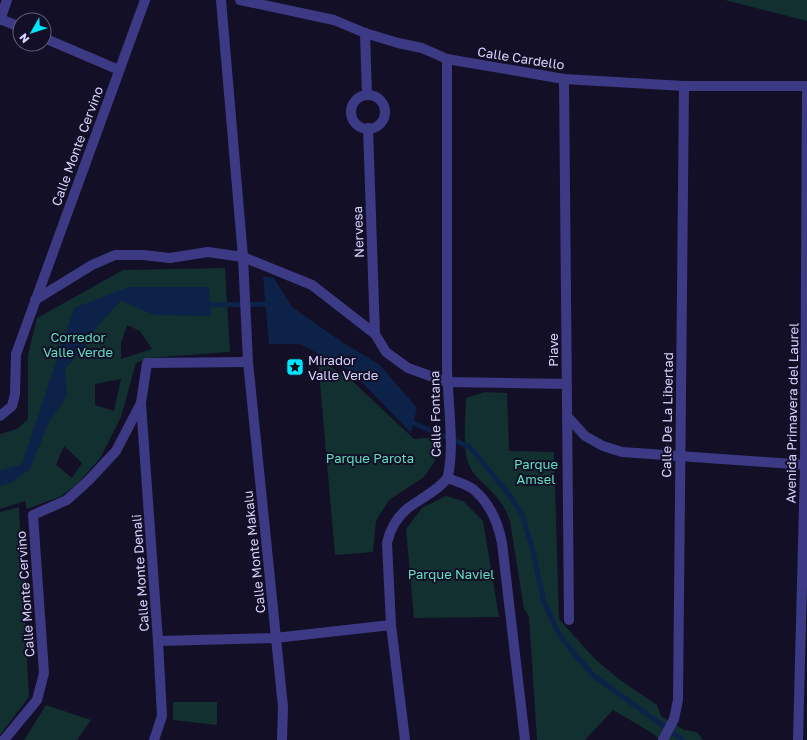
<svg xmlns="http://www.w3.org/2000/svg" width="807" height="740" font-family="'Golos Text',sans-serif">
	<rect width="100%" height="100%" fill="#130f26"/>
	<!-- green -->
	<g fill="#12302f" fill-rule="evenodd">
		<polygon points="725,0 807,0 807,21"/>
		<path d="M225,268L230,352L148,358L136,363L121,417L101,457L79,482L62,496L27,509L25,501L0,509V434L17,429L28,419V355L37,318L123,270ZM127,325L140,331L152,349L121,359V343ZM121,379L114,411L95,405V384ZM64,446L82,463L72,478L56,465Z"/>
		<polygon points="318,360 349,378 414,439 433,437 435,461 424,477 389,500 376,521 373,552 335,555"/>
		<path d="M485,392L507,393L509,451L554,452L559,619L595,659L620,680L657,705L661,716L684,730L697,732L703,740H660L652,733L613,710L585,740H537L529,616L524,609L510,521C506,509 500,499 490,490C484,483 476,478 471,469C461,451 466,419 466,398Z"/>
		<polygon points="446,496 463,501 483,521 499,617 414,618 406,529 422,508"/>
		<polygon points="19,507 29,697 0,735 0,512"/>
		<polygon points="173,702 217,702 217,725 173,720"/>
		<polygon points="46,705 91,720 77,740 24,740"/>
	</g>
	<!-- water -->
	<g fill="#0c2248">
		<polygon points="263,276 274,278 292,307 342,342 380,365 417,408 411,433 352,372 300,344 269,344"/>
		<polygon points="129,287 209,287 211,316 155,315 121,301 98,325 86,345 65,369 67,396 48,424 30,469 11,483 0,486 0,471 22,464 74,308"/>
	</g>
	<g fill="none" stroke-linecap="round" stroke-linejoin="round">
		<!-- stream -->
		<g stroke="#0c2248" stroke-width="5">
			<polyline points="203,305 265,304 270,307"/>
			<polyline points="409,419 413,423 470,447 507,492 522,514 532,548 544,602 559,634 576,656 594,676 683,740"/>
		</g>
		<!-- minor -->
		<g stroke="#3d3a85" stroke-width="10">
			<polyline points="221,0 243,257 248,362 283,707 282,740"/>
			<polyline points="240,0 334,20 365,33 398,43 422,48 447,59 564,79 684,86 807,86 805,465 798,740"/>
			<polyline points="0,19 20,27"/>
			<polyline points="0,20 7,0"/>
			<polyline points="365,33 367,95"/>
			<polyline points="44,38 119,70"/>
			<polyline points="564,79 569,620"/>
			<circle cx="368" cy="112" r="17"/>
			<polyline points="368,128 375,334"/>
			<polyline points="35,300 92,265 115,255 143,255 170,258 208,252 243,257 312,285 375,334 386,352 408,368 447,382 566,384"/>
			<polyline points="141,404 158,641 162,716 154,740"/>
			<polyline points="0,416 12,406 15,394 16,354 145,0"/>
			<polyline points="567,416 585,436 603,446 622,452 807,465"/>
			<path d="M447,478C455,481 466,484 473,489C490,503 498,522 502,543L525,740"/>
			<polyline points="158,641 275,638 391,625"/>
			<polyline points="4,740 37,700 44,673 33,515 67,500 89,480 116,451 141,403 147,363 248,362"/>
			<path d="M405,740L391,625L387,543C390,529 397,517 408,508C417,501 445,486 448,476C455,443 447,398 447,364C447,262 447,161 447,59"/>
			<polyline points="663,740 674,719 678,700 684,86"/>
		</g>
	</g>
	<!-- icons -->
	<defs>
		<symbol id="sight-square" viewBox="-11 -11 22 22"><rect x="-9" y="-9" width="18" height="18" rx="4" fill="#00e5ff" stroke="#130f26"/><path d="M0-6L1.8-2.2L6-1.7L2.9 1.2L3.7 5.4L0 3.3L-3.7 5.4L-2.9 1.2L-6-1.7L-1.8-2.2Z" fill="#111"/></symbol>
	</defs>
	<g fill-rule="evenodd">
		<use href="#sight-square" x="285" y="357" width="20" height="20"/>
	</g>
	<g text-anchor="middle" stroke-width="4" stroke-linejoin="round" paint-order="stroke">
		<!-- street labels -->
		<g font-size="13" fill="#d9d4ff" stroke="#130f26">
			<text transform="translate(521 58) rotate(9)" y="5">Calle Cardello</text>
			<text transform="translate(77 146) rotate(-70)" y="5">Calle Monte Cervino</text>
			<text transform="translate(358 232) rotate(-92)" y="5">Nervesa</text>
			<text transform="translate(553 350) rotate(-90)" y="5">Piave</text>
			<text transform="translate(792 413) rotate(-89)" y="5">Avenida Primavera del Laurel</text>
			<text transform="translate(435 414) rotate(-91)" y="5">Calle Fontana</text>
			<text transform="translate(667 415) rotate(-89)" y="5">Calle De La Libertad</text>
			<text transform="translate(254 552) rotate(-96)" y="5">Calle Monte Makalu</text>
			<text transform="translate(140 573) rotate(-94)" y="5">Calle Monte Denali</text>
			<text transform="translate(25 594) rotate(-94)" y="5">Calle Monte Cervino</text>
		</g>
		<!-- park labels -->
		<g font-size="13" fill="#5fe0c0" stroke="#130f26">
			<text x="78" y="342">Corredor<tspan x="78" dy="15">Valle Verde</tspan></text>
			<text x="370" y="463">Parque Parota</text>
			<text x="536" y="469">Parque<tspan x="536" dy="15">Amsel</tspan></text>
			<text x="451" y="579">Parque Naviel</text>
		</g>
		<!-- poi labels -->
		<g font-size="13" fill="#d9d4ff" stroke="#130f26" text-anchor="start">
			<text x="308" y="365">Mirador<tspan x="308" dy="15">Valle Verde</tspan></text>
		</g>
	</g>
	<!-- north arrow -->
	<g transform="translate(32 32) rotate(231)"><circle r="19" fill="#130f26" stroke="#625e7d"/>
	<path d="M0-3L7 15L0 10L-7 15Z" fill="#00e5ff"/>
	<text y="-6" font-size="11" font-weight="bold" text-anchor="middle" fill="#d9d4ff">N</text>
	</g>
</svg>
